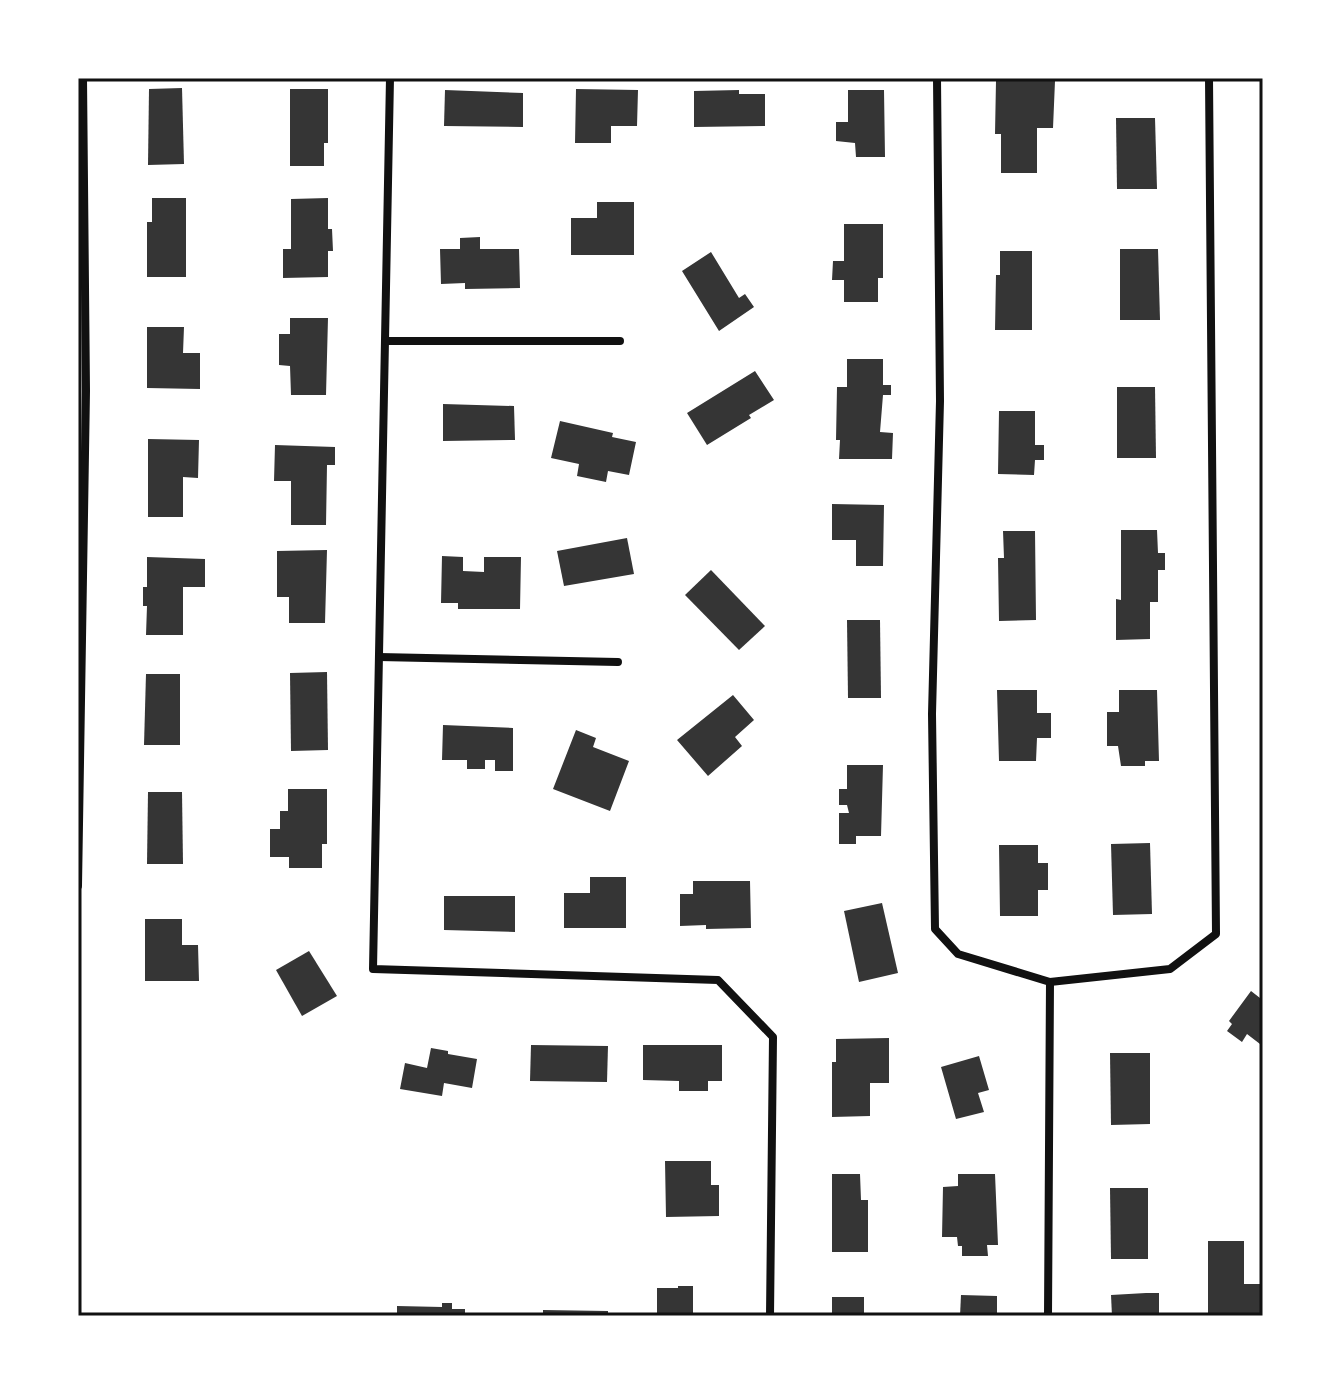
<svg xmlns="http://www.w3.org/2000/svg" width="1341" height="1394" font-family="Figtree,sans-serif">
	<rect width="100%" height="100%" fill="#fff"/>
	<!-- building -->
	<g fill="#353535">
		<polygon points="996,81 1055,81 1053,128 1037,128 1037,173 1001,173 1001,134 995,134"/>
		<polygon points="182,88 184,164 148,165 149,89"/>
		<polygon points="290,89 328,89 328,143 324,143 324,166 290,166"/>
		<polygon points="576,89 638,90 637,126 611,126 611,143 575,143"/>
		<polygon points="445,90 523,93 523,127 444,126"/>
		<polygon points="739,90 739,94 765,94 765,126 694,127 694,91"/>
		<polygon points="848,90 884,90 885,157 856,157 855,143 836,141 836,122 848,122"/>
		<polygon points="1116,118 1155,118 1157,189 1117,189"/>
		<polygon points="152,198 186,198 186,277 147,277 147,222 152,222"/>
		<polygon points="328,198 328,229 332,229 333,251 328,251 328,277 283,278 283,249 291,249 291,199"/>
		<polygon points="597,202 634,202 634,255 571,255 571,218 597,218"/>
		<polygon points="844,224 883,224 883,278 878,278 878,302 844,302 844,280 832,280 833,261 844,261"/>
		<polygon points="480,237 480,249 519,249 520,288 465,289 465,283 441,284 440,249 460,249 460,238"/>
		<polygon points="1120,249 1158,249 1160,320 1120,320"/>
		<polygon points="1000,251 1032,251 1032,330 995,330 996,275 1000,275"/>
		<polygon points="711,252 739,298 745,294 754,307 719,331 682,271"/>
		<polygon points="290,318 328,318 326,395 291,395 290,366 279,365 279,334 290,334"/>
		<polygon points="147,327 184,327 183,353 200,353 200,389 147,388"/>
		<polygon points="847,359 883,359 883,385 891,385 891,395 883,395 880,432 893,433 892,459 839,459 840,440 836,440 837,387 847,387"/>
		<polygon points="755,371 774,400 749,415 751,418 707,445 687,413"/>
		<polygon points="1117,387 1155,387 1156,458 1117,458"/>
		<polygon points="443,404 514,406 515,440 443,441"/>
		<polygon points="999,411 1035,411 1035,445 1044,445 1044,460 1035,460 1034,475 998,474"/>
		<polygon points="560,421 613,433 612,437 636,442 629,475 608,471 606,482 577,476 579,464 551,458"/>
		<polygon points="148,439 199,440 198,478 183,477 183,517 148,517"/>
		<polygon points="275,445 335,447 335,465 327,465 326,525 291,525 291,481 274,481"/>
		<polygon points="832,504 884,505 883,566 856,566 856,540 832,540"/>
		<polygon points="1121,530 1157,530 1158,553 1165,553 1165,570 1158,570 1158,602 1150,602 1150,639 1116,640 1116,599 1121,600"/>
		<polygon points="1003,531 1035,531 1036,620 999,621 998,558 1004,558"/>
		<polygon points="627,538 634,574 564,586 557,551"/>
		<polygon points="327,550 325,623 289,623 289,597 277,597 277,551"/>
		<polygon points="442,556 463,557 463,571 484,572 484,557 521,557 520,609 458,609 458,603 441,603"/>
		<polygon points="147,557 205,559 205,587 183,587 183,635 146,635 147,606 143,606 143,587 147,587"/>
		<polygon points="711,570 765,626 739,650 685,595"/>
		<polygon points="847,620 880,620 881,698 848,698"/>
		<polygon points="327,672 328,750 291,751 290,673"/>
		<polygon points="146,674 180,674 180,745 144,745"/>
		<polygon points="997,690 1037,690 1037,713 1051,713 1051,738 1037,738 1036,761 999,761"/>
		<polygon points="1119,690 1157,690 1159,761 1145,761 1145,766 1121,766 1118,746 1107,746 1107,712 1119,712"/>
		<polygon points="733,695 754,720 735,737 742,746 708,776 677,740"/>
		<polygon points="443,725 513,728 513,771 495,771 495,760 485,760 485,769 467,769 467,760 442,760"/>
		<polygon points="576,730 596,738 593,747 629,761 610,811 553,789"/>
		<polygon points="847,765 883,765 881,836 856,836 856,844 839,844 839,813 849,813 847,805 839,805 839,789 847,789"/>
		<polygon points="288,789 327,789 327,844 322,844 322,868 289,868 289,857 270,857 270,829 280,829 280,811 288,811"/>
		<polygon points="148,792 182,792 183,864 147,864"/>
		<polygon points="1150,843 1152,914 1113,915 1111,844"/>
		<polygon points="999,845 1038,845 1038,863 1048,863 1048,890 1038,890 1038,916 1000,916"/>
		<polygon points="590,877 626,877 626,928 564,928 564,893 590,893"/>
		<polygon points="693,881 750,881 751,928 706,929 706,925 680,926 680,894 693,894"/>
		<polygon points="444,896 515,896 515,932 444,930"/>
		<polygon points="882,903 898,973 859,982 844,911"/>
		<polygon points="145,919 182,919 182,945 198,945 199,981 145,981"/>
		<polygon points="309,951 337,996 302,1016 276,970"/>
		<polygon points="1251,991 1260,998 1263,994 1263,1040 1260,1044 1247,1034 1242,1042 1227,1031 1232,1024 1229,1021"/>
		<polygon points="889,1038 889,1083 870,1083 870,1116 832,1117 832,1062 836,1062 836,1039"/>
		<polygon points="531,1045 608,1046 607,1082 530,1081"/>
		<polygon points="643,1045 722,1045 722,1081 708,1081 708,1091 679,1091 679,1081 643,1080"/>
		<polygon points="431,1048 448,1051 448,1054 477,1059 472,1088 444,1083 442,1096 400,1089 405,1063 427,1068"/>
		<polygon points="1110,1053 1150,1053 1150,1124 1111,1125"/>
		<polygon points="979,1056 989,1090 978,1093 984,1112 956,1119 941,1067"/>
		<polygon points="665,1161 711,1161 711,1185 719,1185 719,1216 666,1217"/>
		<polygon points="832,1174 860,1174 861,1200 868,1200 868,1252 832,1252"/>
		<polygon points="958,1174 995,1174 998,1245 987,1245 988,1256 962,1256 962,1246 958,1246 957,1237 942,1237 943,1187 958,1186"/>
		<polygon points="1110,1188 1148,1188 1148,1259 1111,1259"/>
		<polygon points="1208,1241 1244,1241 1244,1284 1261,1284 1261,1316 1208,1316"/>
		<polygon points="678,1286 693,1286 693,1316 657,1316 657,1288 678,1288"/>
		<polygon points="1146,1293 1159,1293 1159,1316 1112,1316 1111,1295"/>
		<polygon points="961,1295 997,1296 997,1316 960,1316"/>
		<rect x="832" y="1297" width="32" height="19"/>
		<polygon points="442,1303 452,1303 452,1309 465,1309 465,1316 397,1316 397,1306 442,1307"/>
		<polygon points="543,1310 608,1311 608,1316 543,1316"/>
	</g>
	<g fill="none" stroke-linecap="round" stroke-linejoin="round">
		<!-- minor -->
		<g stroke="#111" stroke-width="8">
			<polyline points="390,78 373,969 718,980 773,1037 770,1316"/>
			<polyline points="937,78 940,401 932,714 935,929 958,954 1050,982 1170,969 1216,934 1209,78"/>
			<polyline points="386,341 620,341"/>
			<polyline points="379,657 618,662"/>
			<polyline points="78,886 86,391 83,78"/>
			<polyline points="1048,1316 1050,982"/>
		</g>
	</g>
	<!-- border -->
	<rect width="1341" height="1394" fill="none" stroke="#ffffff" stroke-width="160"/>
	<rect x="80" y="80" width="1181" height="1234" fill="none" stroke="#111" stroke-width="3"/>
</svg>
